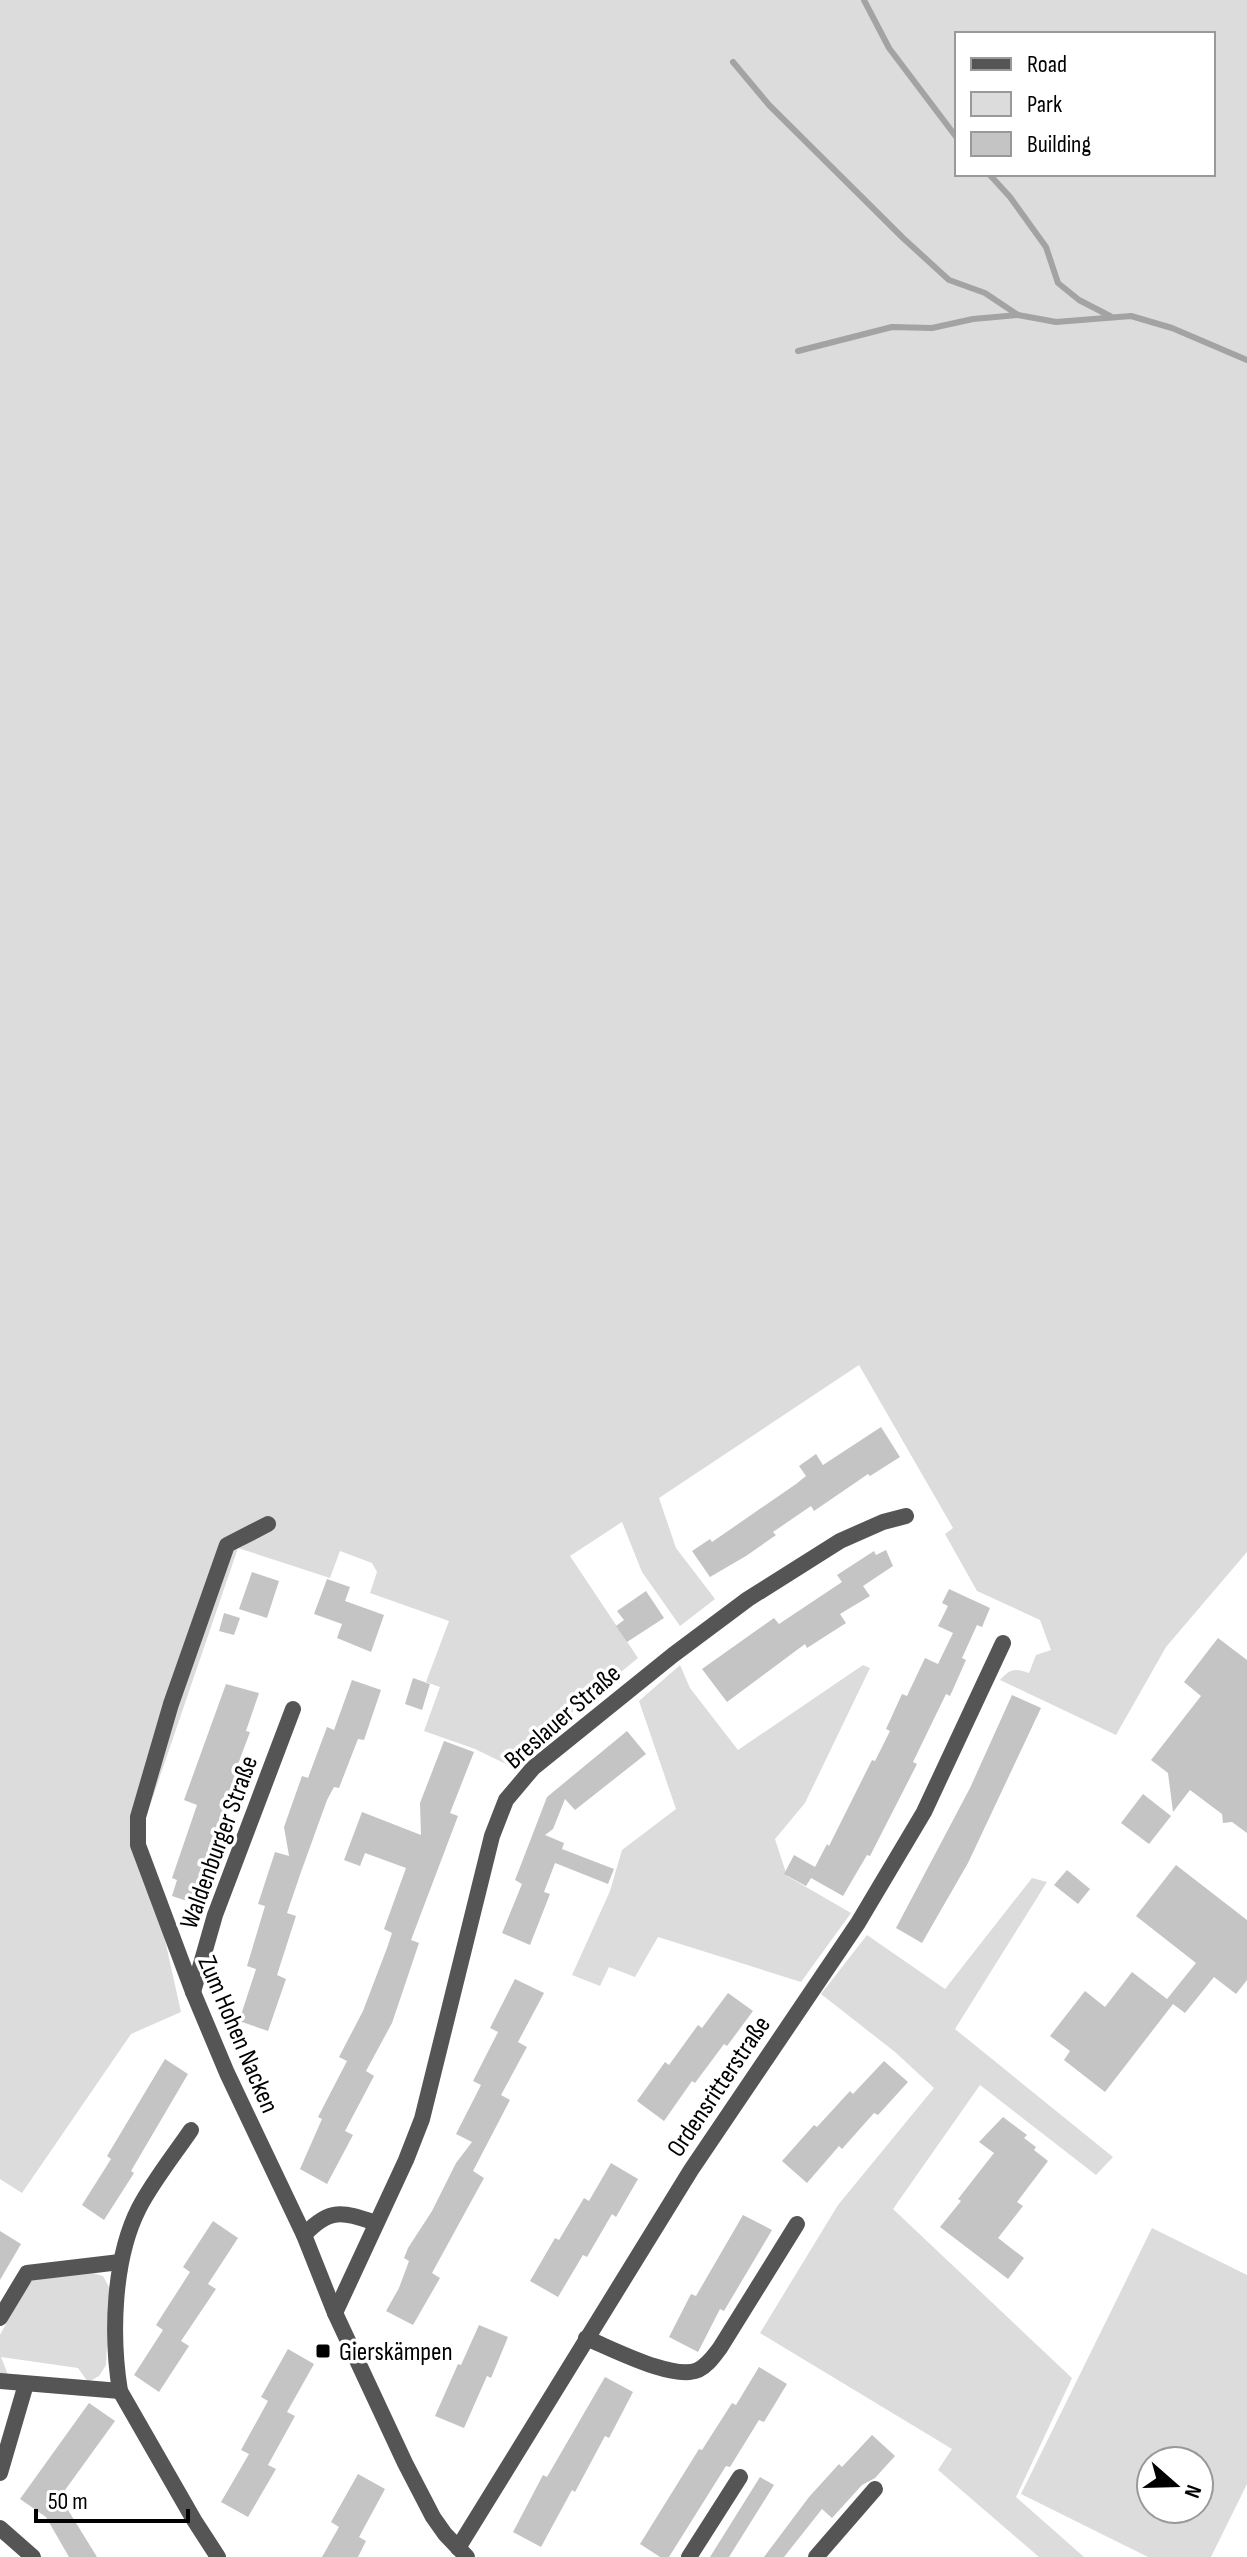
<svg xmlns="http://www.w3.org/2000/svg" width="1247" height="2557" font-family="'Sofia Sans Condensed',sans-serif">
	<rect width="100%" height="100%" fill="#fff"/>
	<!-- green -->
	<g fill="#dcdcdc" fill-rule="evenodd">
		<path d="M0,0H1247V1552L1166,1647L1116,1735L1000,1680C1010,1669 1015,1668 1029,1673L1036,1655L1051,1650L1040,1620L977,1591L945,1534L953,1528L859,1365L659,1498L676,1548L715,1599L680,1626L642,1572L622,1522L570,1556L638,1658L508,1765L475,1749L424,1731L440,1687L426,1682L449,1621L370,1593L377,1572L372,1563L340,1551L330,1578L238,1548L141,1832L181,2012L131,2034L22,2193L0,2179ZM957,34H1213V174H957Z"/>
		<polygon points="680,1665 690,1688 738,1750 863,1665 870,1668 805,1803 775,1839 787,1876 851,1913 801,1982 658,1937 635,1977 609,1967 600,1986 572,1975 610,1891 622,1850 676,1809 639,1701"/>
		<polygon points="1032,1878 1047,1882 955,2029 1113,2157 1096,2175 980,2085 893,2209 1072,2378 1016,2497 1084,2557 1039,2557 938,2470 952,2449 760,2333 838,2205 934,2088 895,2052 821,1994 867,1935 945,1989"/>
		<path d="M1152,2228L1247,2275V2484L1211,2557H1148L1021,2494ZM1151,2461H1199V2509H1151Z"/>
		<polygon points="89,2272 103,2276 110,2289 106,2365 99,2376 88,2382 78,2368 1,2357 8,2375 0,2373 0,2335 31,2278"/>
	</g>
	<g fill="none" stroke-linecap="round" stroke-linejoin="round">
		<!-- stream -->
		<g stroke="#a3a3a3" stroke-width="6">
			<polyline points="864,0 889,48 957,138"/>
			<polyline points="733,62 769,105 903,238 949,280 985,293 1018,315 1056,322 1131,316 1172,328 1247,360"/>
			<polyline points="989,174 1010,197 1046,247 1058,283 1079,300 1110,316"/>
			<polyline points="798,351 892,327 932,328 973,319 1018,315"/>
		</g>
	</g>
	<!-- building -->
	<g fill="#c4c4c4">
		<polygon points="881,1427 900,1457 870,1476 868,1474 814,1511 811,1506 773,1532 776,1535 746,1556 710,1577 692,1551 710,1539 712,1542 796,1484 806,1476 799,1466 816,1454 823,1465"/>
		<polygon points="886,1550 893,1566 863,1586 870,1596 840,1614 846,1623 807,1648 805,1644 727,1702 702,1669 774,1618 779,1624 842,1582 837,1575 874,1551 876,1555"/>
		<polygon points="252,1572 279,1581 267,1618 239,1609"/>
		<polygon points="327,1579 350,1587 345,1601 384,1615 371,1652 337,1638 342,1624 314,1614"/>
		<polygon points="949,1589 990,1608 982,1627 977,1625 962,1658 966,1660 950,1696 946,1694 913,1762 917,1764 870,1856 867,1855 843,1896 811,1878 806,1886 784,1874 794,1855 815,1867 827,1844 829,1846 872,1760 875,1761 890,1731 886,1729 902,1694 907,1696 925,1658 938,1664 953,1633 938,1626 948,1606 942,1603"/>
		<polygon points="646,1591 664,1618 627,1642 616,1626 624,1620 617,1611"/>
		<polygon points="224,1613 240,1618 234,1635 219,1631"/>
		<polygon points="1218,1638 1247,1660 1247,1833 1232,1822 1223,1823 1222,1814 1190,1790 1173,1812 1168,1773 1151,1760 1201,1696 1184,1682"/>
		<polygon points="413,1678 430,1684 422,1710 405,1704"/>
		<polygon points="352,1680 381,1690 364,1740 358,1739 339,1788 334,1787 327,1800 301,1872 287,1913 296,1916 277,1975 286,1979 268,2031 239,2021 256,1969 247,1966 265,1906 258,1904 275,1852 289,1856 284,1827 302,1776 308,1778 327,1727 334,1730"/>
		<polygon points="226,1684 259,1693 246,1731 250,1732 237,1767 241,1768 210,1844 203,1871 207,1872 200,1893 193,1891 190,1902 172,1896 177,1880 172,1878 197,1805 184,1800"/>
		<polygon points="1012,1695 1041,1708 968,1863 922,1943 896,1928 970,1788"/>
		<polygon points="627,1731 646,1754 575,1810 565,1799 553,1829 545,1835 564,1843 562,1849 614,1869 608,1884 555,1863 544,1892 550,1894 530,1945 502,1933 522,1884 515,1880 547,1797"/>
		<polygon points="444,1741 474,1752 450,1813 458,1816 411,1940 419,1943 392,2023 366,2071 374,2076 345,2131 353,2135 327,2184 300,2169 322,2119 318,2117 347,2061 339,2057 363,2011 387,1948 392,1933 384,1929 406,1868 365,1853 360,1866 344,1860 362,1812 421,1835 420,1803"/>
		<polygon points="1143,1794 1171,1816 1149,1844 1121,1823"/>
		<polygon points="1176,1865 1247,1920 1247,1980 1236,1994 1214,1977 1185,2013 1173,2004 1105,2092 1064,2060 1070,2051 1050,2036 1085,1991 1105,2007 1132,1972 1167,1999 1196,1963 1136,1916"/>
		<polygon points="1067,1870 1090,1889 1078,1904 1054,1885"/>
		<polygon points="515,1979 544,1993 518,2042 527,2047 501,2095 510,2100 473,2171 484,2178 432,2273 440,2278 413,2325 386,2311 399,2288 409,2261 404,2258 408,2248 432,2211 456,2163 472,2142 456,2134 481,2085 473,2081 498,2032 490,2028"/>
		<polygon points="728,1993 753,2011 727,2046 724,2044 695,2083 692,2081 664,2121 637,2101 665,2062 669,2065 698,2025 702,2028"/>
		<polygon points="165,2059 188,2074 131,2171 134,2173 104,2220 82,2205 111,2159 107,2156"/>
		<polygon points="884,2061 908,2082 878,2115 874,2113 842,2149 839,2146 807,2183 782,2161 814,2125 817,2127 850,2091 853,2094"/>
		<polygon points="1003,2117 1027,2135 1024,2138 1036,2147 1034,2150 1048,2161 1017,2202 1023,2206 998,2238 1024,2258 1008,2279 940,2227 961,2201 958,2199 994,2153 979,2142"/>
		<polygon points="611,2163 638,2179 616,2217 612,2214 587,2257 583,2255 558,2297 530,2281 555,2238 559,2240 584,2198 589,2201"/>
		<polygon points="743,2215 772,2230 724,2311 720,2309 698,2352 669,2337 691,2294 696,2296"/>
		<polygon points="213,2221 238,2238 208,2284 216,2289 181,2341 189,2346 159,2392 134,2375 163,2330 156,2325 190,2272 183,2267"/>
		<polygon points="0,2231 21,2244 0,2280"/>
		<polygon points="479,2325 508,2337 491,2378 487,2376 464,2428 435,2416 458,2364 461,2365"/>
		<polygon points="288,2349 314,2364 287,2412 295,2416 268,2465 276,2469 248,2517 221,2502 249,2454 241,2450 268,2401 261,2397"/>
		<polygon points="759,2367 787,2384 764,2422 759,2420 730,2467 726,2466 669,2557 660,2557 640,2544 699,2449 702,2450 732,2403 736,2405"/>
		<polygon points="605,2377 633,2392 609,2438 605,2436 575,2492 572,2490 541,2547 513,2532 543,2475 547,2477"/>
		<polygon points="89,2403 115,2421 60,2497 97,2557 69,2557 46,2517 20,2499"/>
		<polygon points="872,2435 895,2456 875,2478 862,2485 832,2518 822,2509 784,2557 764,2557 809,2497 839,2464 842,2467"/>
		<polygon points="358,2474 385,2489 359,2537 366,2541 358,2557 322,2557 339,2527 331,2522"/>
		<polygon points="760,2477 774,2485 729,2557 710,2557"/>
	</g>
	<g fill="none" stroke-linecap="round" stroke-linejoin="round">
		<!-- minor -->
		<g stroke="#555" stroke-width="16">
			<polyline points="268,1524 227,1545 171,1704 138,1817 138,1845 193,1992 227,2073 304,2235 335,2313 405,2463 433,2517 445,2534 467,2557"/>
			<polyline points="193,1992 215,1915 293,1709"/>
			<path d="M191,2130C174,2155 153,2181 139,2208C113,2259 111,2335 120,2391L194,2520L218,2557"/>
			<path d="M304,2235C330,2207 343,2212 376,2223"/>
			<polyline points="335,2313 406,2160 422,2119 492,1836 506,1800 533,1768 673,1655 748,1599 840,1541 883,1522 906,1516"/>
			<polyline points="0,2318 27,2273 120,2262"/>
			<path d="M586,2338C611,2348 673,2381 698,2370C708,2365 713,2357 720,2348L797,2224"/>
			<polyline points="0,2381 120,2391"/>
			<polyline points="0,2473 26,2384"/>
			<polyline points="0,2528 33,2557"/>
			<polyline points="458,2548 691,2170 858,1923 924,1812 1003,1643"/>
			<polyline points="689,2557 740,2477"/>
			<polyline points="816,2557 875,2489"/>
		</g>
	</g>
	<!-- markers -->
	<rect fill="#000" stroke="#fff" stroke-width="3" x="315" y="2343" width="16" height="16" rx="4"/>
	<g text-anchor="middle" stroke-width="7" stroke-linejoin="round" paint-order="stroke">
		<!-- street labels -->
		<g font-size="26" fill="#000" stroke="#fff">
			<text transform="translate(562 1716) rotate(-41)" y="9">Breslauer Straße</text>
			<text transform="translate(218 1842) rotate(-70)" y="9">Waldenburger Straße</text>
			<text transform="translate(239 2034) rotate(67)" y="9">Zum Hohen Nacken</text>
			<text transform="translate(718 2086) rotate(-56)" y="9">Ordensritterstraße</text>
		</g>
		<!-- poi labels -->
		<g font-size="26" fill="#000" stroke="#fff" text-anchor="start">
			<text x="339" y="2360">Gierskämpen</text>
		</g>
	</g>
	<!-- legend -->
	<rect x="955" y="32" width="260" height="144" fill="#ffffff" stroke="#999999" stroke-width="2"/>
	<rect x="971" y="58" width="40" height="12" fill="#555555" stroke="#999999" stroke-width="2"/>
	<text x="1027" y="72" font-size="24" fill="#000000">Road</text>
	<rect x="971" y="92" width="40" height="24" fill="#dcdcdc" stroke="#999999" stroke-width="2"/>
	<text x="1027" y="112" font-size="24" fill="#000000">Park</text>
	<rect x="971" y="132" width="40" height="24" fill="#c4c4c4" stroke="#999999" stroke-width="2"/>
	<text x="1027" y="152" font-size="24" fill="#000000">Building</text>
	<!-- north arrow -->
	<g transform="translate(1175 2485) rotate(110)"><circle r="38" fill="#ffffff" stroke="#999999" stroke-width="2"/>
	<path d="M0-6L14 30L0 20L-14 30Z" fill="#000000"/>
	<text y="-12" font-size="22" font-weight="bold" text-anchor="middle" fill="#000000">N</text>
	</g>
	<!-- scale -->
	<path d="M36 2509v12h152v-12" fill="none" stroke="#000000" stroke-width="4"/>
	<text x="48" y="2509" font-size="24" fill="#000000" stroke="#ffffff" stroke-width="6" paint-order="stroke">50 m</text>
</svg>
